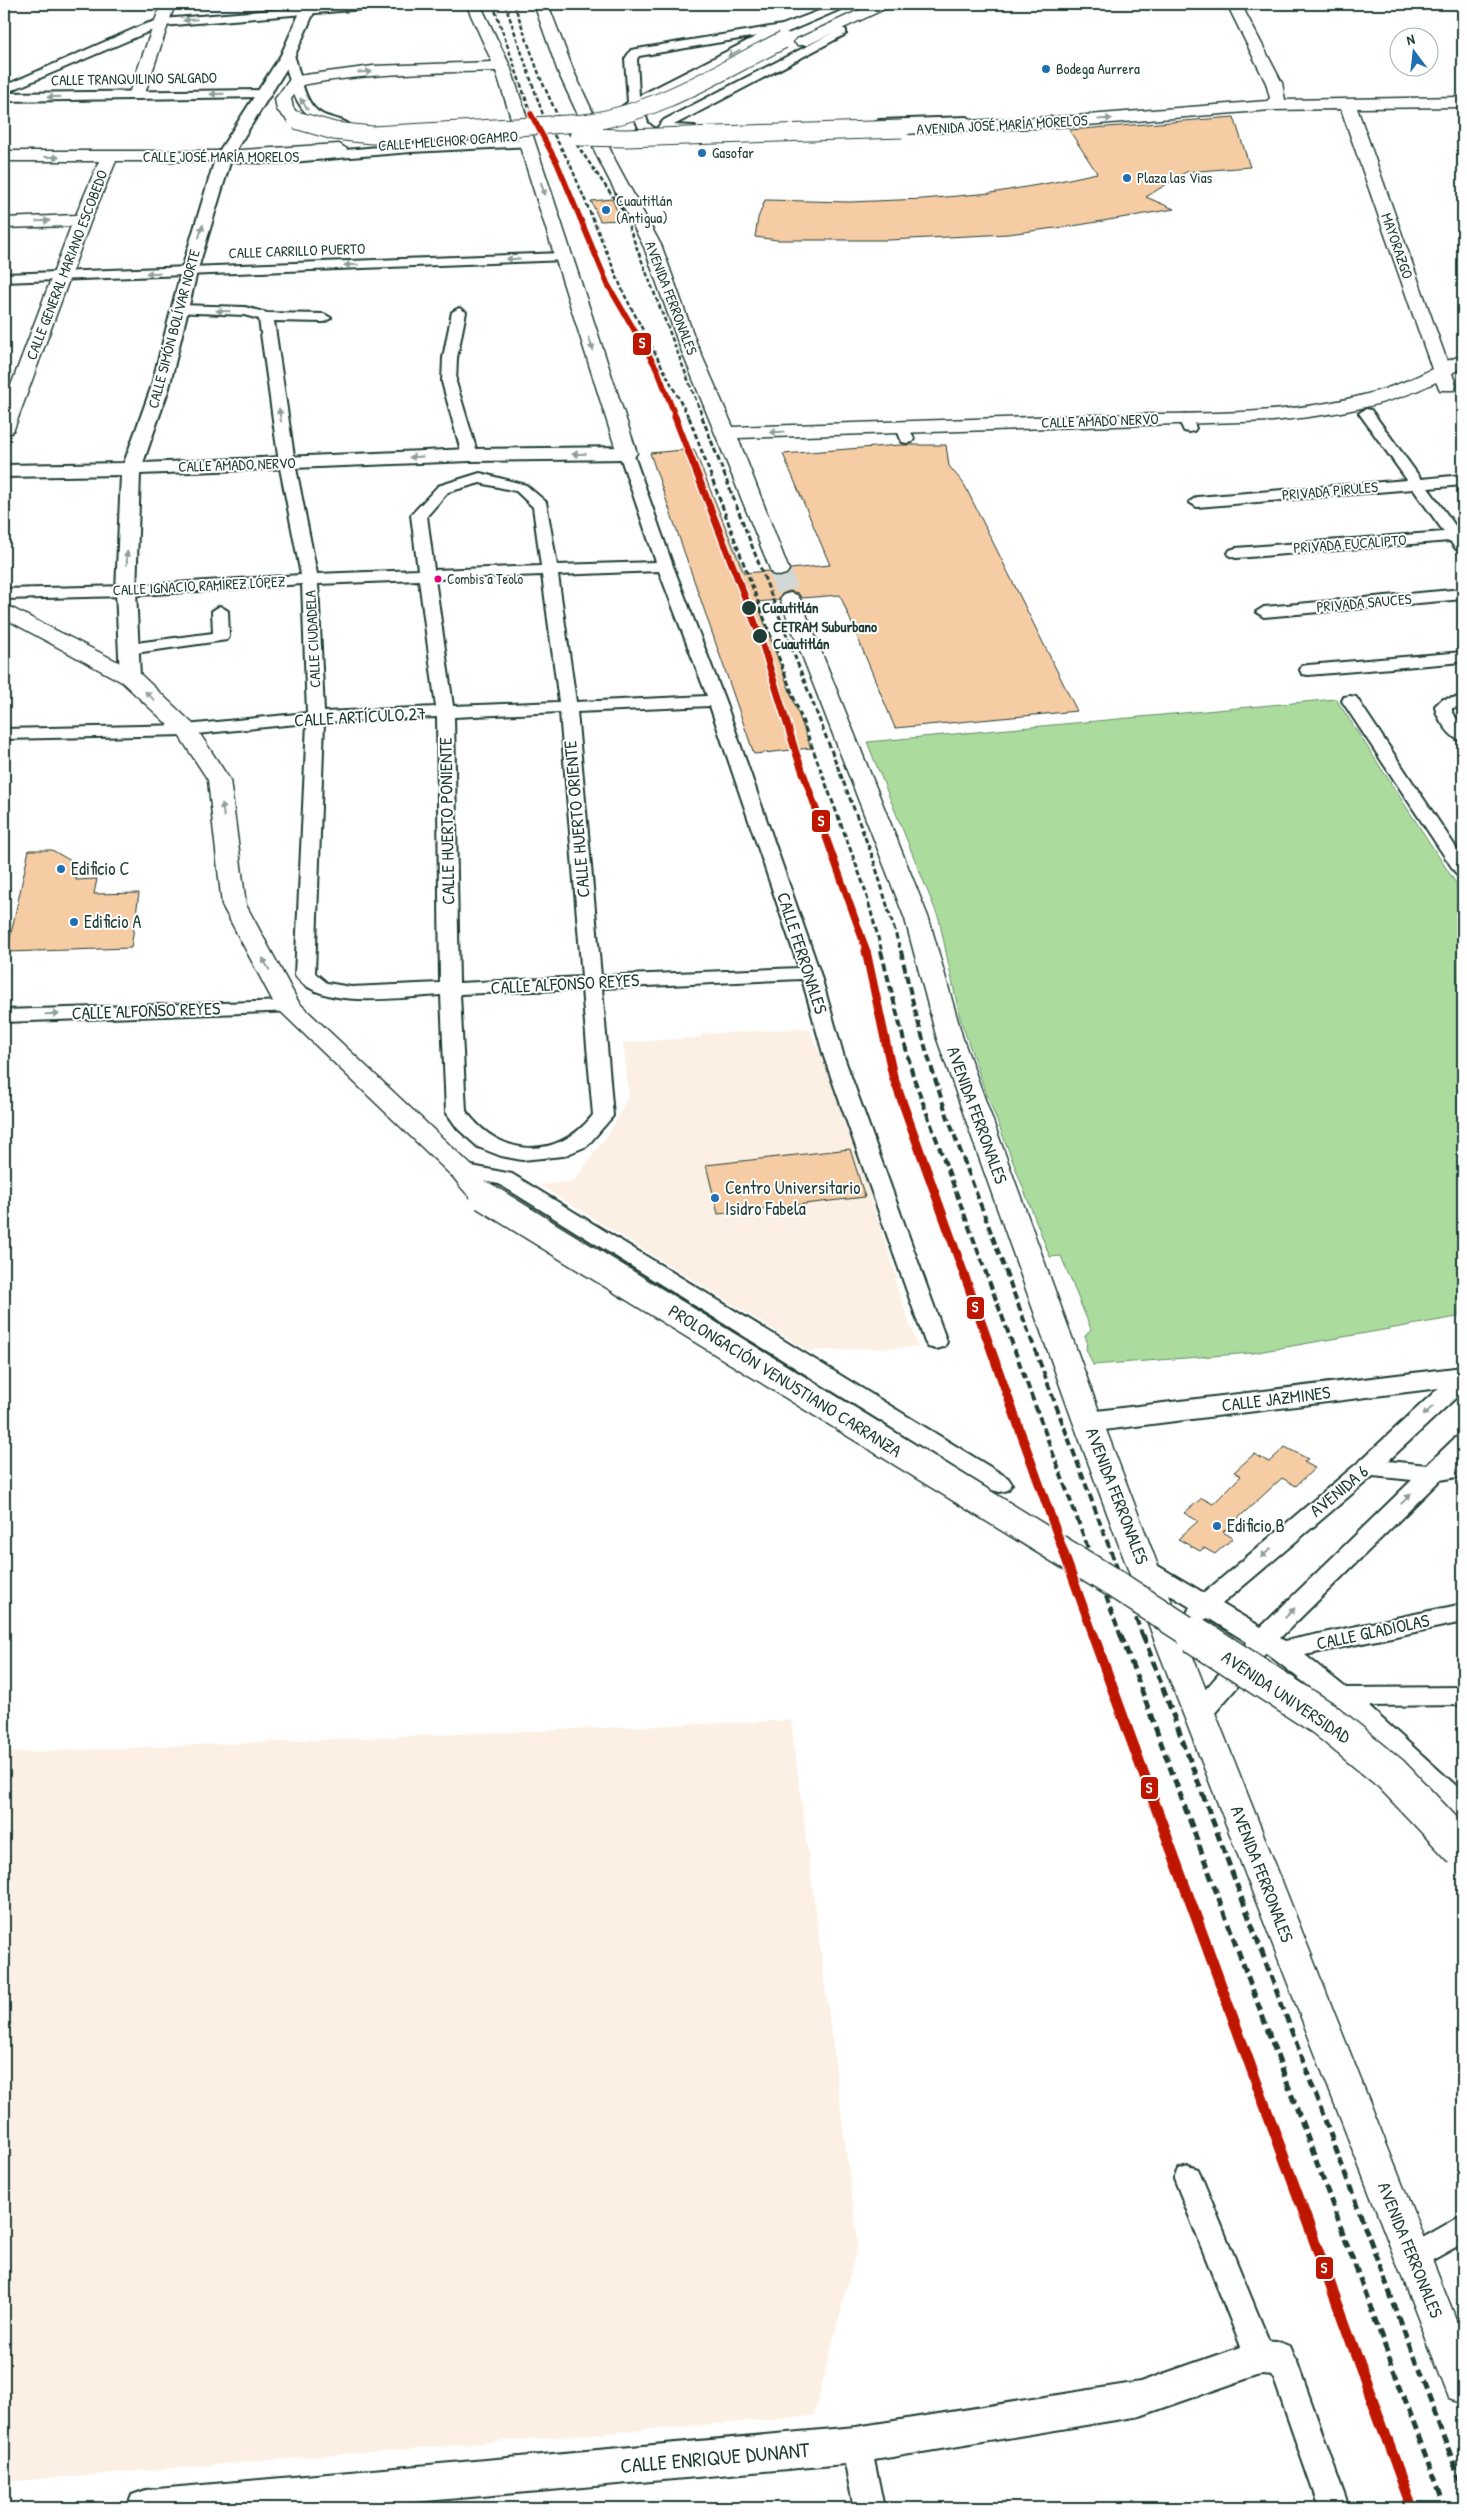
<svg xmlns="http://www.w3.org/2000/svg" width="1467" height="2512" font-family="'Patrick Hand',sans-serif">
	<rect width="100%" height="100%" fill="#fff"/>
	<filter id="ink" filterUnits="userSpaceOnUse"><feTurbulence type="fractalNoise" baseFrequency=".02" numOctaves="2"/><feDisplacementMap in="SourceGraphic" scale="10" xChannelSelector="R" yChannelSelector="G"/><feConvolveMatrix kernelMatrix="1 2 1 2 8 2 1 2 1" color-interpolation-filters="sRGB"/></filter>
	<g filter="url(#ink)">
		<!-- built -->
		<g fill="#fcf0e4">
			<polygon points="809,1028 822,1057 875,1210 897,1277 894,1279 918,1347 808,1351 539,1185 574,1181 613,1127 629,1095 623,1043 702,1037 701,1034"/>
			<polygon points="791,1720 858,2243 814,2416 4,2482 4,1753"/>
		</g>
		<!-- green -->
		<polygon fill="#abdc9d" stroke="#658c68" points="1336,699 1463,894 1463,1316 1252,1353 1093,1365 1086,1349 1087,1341 1085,1336 1091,1329 1061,1256 1050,1257 982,1082 960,1018 939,919 867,742"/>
		<!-- building -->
		<g fill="#f5cca4" stroke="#1f3d34">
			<polygon points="1234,117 1250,167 1186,172 1146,197 1174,209 1079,225 1008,234 889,240 777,240 755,237 758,218 765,200 850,202 923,199 991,193 1055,182 1097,173 1069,130"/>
			<polygon points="612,199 621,220 600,221 591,201"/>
			<polygon points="900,445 946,445 949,466 964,484 1077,711 895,728 840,595 802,598 798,593 789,591 782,594 778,600 757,602 811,748 754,754 650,453 694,449 744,573 769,571 771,576 780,578 788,575 790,569 830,565 783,454"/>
			<polygon points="29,850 52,850 78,865 76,880 97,879 94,894 139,893 131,948 7,952"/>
			<polygon points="850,1149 865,1197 718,1214 706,1165"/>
			<polygon points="1285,1447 1308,1459 1304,1462 1315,1468 1296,1486 1282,1478 1223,1532 1233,1538 1215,1554 1204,1548 1200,1551 1178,1539 1198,1521 1184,1513 1202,1498 1213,1504 1241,1476 1234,1472 1254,1454 1269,1462"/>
		</g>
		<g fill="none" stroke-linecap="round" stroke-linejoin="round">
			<!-- secondary-tunnel -->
			<polyline stroke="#d2d8d6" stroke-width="22" stroke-dasharray="22 11" stroke-linecap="butt" points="779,570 790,599"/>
			<defs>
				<g id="minor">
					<polygon points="349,4 393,4 387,7 162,26 5,93 265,90 271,94 269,97 4,101 4,86 143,25 162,19"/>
					<path d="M837,4H846L848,6L769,40L642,105L648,123L654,128L652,131L624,144L620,145L614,141L639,128L631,110L626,112L620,108L628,102L625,59L631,50L782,25ZM757,36L639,96L637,59L639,56Z"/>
					<polygon points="842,28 846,30 846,34 674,125 695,126 697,129 695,132 663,132 657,128 664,120"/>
					<path d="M288,51L294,55C301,74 303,104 322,114C331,119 345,119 351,126L349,129C343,130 337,128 330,126C292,115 294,87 282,55Z"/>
					<polygon points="967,117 973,121 971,124 879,128 873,124 879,120"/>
					<polygon points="528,139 534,143 532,146 411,152 279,163 242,162 219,159 218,156 224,152 279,156 411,144"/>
					<polygon points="562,253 567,254 569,257 567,260 4,282 4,274"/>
					<path d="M179,305L245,307L267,313L324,314L331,318L324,322L274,321L295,463L317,574L418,570L411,515L438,486L480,473L526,485L546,502L557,565L656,562L619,453L627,448L632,450L673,566L725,701L820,973L844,1057L947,1342L944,1347L936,1349L928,1347L925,1342L824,1057L802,979L602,988L613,1116L587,1146L563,1156L522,1160L501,1156L478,1147L458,1129L446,1112L441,995C402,997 320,1011 295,975L307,723L186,735L4,739V729L186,725L307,713L302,584L126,596L4,599V589L126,586L301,575L279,463L259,319L244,315L174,312L172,309ZM480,483L516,491L533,507L541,566L434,570L427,516L448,492ZM659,571L707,696L576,702L558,575ZM542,575L559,702L453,706L435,579ZM419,580L436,707L324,712L318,584ZM710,706L799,968L601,976L577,712ZM560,712L582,977L459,983L454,717ZM437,717L440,983L351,987L327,983L315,973L324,722ZM582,989L593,1115C557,1161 500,1158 466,1111L460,994Z"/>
					<polygon points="459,308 466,312 457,358 456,382 478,455 470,460 462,455 442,382 443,358 452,312"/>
					<polygon points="1366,409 1371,410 1421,479 1463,475 1463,485 1428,488 1459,531 1463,530 1463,550 1456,549 1450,541 1236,558 1230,556 1228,553 1230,550 1236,548 1444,532 1413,489 1197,507 1189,502 1197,497 1407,480 1359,413"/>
					<polygon points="1185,414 1190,415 1196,428 1194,431 1189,432 1184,431 1178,418"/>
					<polygon points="903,424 908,425 914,439 912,442 907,443 902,442 896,428"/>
					<polygon points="1463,589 1463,599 1264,617 1256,612 1264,607"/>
					<polygon points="220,606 228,611 229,637 227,640 128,654 122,653 120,649 122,645 128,644 213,633 212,611"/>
					<polygon points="1463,652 1463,662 1308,675 1302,674 1300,670 1302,666 1308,665"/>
					<polygon points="1350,696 1356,697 1463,858 1463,876 1457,875 1342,701 1344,697"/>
					<path d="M1463,697V707L1452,708V713L1463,726V742C1451,739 1436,718 1435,706L1442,699Z"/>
					<polygon points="289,1001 296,1003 299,1007 296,1011 4,1022 4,1010"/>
					<polygon points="462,1164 512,1174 1008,1478 1012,1484 1008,1490 1000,1492 992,1490 499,1184 455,1176 452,1171 455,1166"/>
					<path d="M1463,1370V1391L1388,1461L1427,1465L1455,1438L1463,1436V1457L1460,1460H1463V1476L1440,1480L1280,1638L1285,1641L1463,1604V1622L1305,1655L1346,1688L1463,1687V1705L1368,1706L1463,1792V1818L1454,1815L1421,1782L1332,1704L1266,1653L1208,1721L1199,1723L1190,1721L1187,1714L1190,1707L1247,1642L1208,1618L1199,1622L1191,1619L1187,1613L1190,1607L1137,1575L1133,1569L1137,1563L1145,1560L1153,1563L1204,1593L1360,1461L1455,1373ZM1373,1476L1412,1480L1261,1627L1222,1604Z"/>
					<polygon points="1188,2166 1198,2169 1202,2178 1271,2346 1276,2344 1287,2348 1297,2362 1349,2508 1319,2508 1274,2379 1266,2368 1260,2371 1249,2367 1174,2178 1178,2169"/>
					<polygon points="1463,2215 1463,2243 1413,2271 1403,2267 1398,2258 1403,2249"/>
					<polygon points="856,2431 867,2435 871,2445 884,2508 854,2508 841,2445 845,2435"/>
				</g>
				<g id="tertiary">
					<polygon points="301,4 315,4 315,10 295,55 232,156 197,272 169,388 143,463 470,449 627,447 634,449 636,453 634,457 627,459 470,461 140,474 136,591 140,677 137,681 130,683 123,681 120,677 116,591 121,475 4,477 4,465 124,463 151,388 181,272 216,156 281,55 301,10"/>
					<polygon points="1463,1367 1463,1385 1088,1432 1078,1429 1074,1422 1078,1415 1088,1412"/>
					<polygon points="1260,2340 1276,2341 1289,2346 1294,2358 1289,2370 1276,2375 1260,2374 1140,2416 856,2463 347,2508 127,2508 132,2495 146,2490 856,2427 1140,2382"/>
				</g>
				<g id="secondary">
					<polygon points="161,4 175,4 144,96 142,99 130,99 128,96"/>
					<path d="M466,4H480L510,66L637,453L634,457H620L617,453L496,71C431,73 366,73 302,85L291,99L293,108L304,120L302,123H290L277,110L275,99L291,78L297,76L373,66L492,62Z"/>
					<path d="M534,4H548L574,72L615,160L662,247L696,342L733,427C854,423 974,419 1095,415C1204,412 1333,421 1432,369L1341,109L1271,110L1075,126L902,134L894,129L902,124L1075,116L1267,101L1270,98L1266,83L1227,4H1241L1282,83L1285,100L1463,97V107L1357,108L1447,361L1463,355V367L1452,373L1456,386L1454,390H1440L1436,382C1384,408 1330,415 1273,421L738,438L789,570L786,574L779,576L772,574L678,342L644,247L599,160L558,72Z"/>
					<polygon points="872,4 891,4 889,7 807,45 797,45 794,42 797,39"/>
					<polygon points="339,144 347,149 345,152 224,161 116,161 91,220 14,429 11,433 4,435 4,404 71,226 4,228 4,218 76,215 99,161 4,161 4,151 224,151"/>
					<polygon points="790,593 797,595 800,599 929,919 963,1039 1103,1422 1189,1647 1463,2337 1463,2403 1449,2398 1444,2385 1157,1647 1073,1422 937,1039 905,919 780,599 783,595"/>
					<path d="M4,604L138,672L194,725L230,780L246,905L299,1003L471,1165L497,1196L494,1202C473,1208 465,1191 453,1177L276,1007L222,905L208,780L178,734L122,682L4,618Z"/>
				</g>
			</defs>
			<!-- minor casing -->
			<use href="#minor" stroke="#1f3d34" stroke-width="4"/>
			<!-- tertiary casing -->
			<use href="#tertiary" stroke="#1f3d34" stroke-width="4"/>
			<!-- secondary casing -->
			<use href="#secondary" stroke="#1f3d34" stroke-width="3"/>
			<!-- minor -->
			<use href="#minor" fill="#fff" fill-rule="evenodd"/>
			<!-- tertiary -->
			<use href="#tertiary" fill="#fff" fill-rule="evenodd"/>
			<!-- secondary -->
			<use href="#secondary" fill="#fff" fill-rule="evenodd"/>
			<!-- rail-far3 -->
			<g stroke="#1f3d34" stroke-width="2.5" stroke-dasharray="4.5 2.5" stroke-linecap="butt">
				<polyline points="493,4 531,114"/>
				<polyline points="505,4 543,115 570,164 624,294 689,418"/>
				<polyline points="514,4 540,77 559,119 622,210 703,418"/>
			</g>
			<!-- rail-far2 -->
			<g stroke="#1f3d34" stroke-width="3" stroke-dasharray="5.5 3" stroke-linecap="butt">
				<polyline points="689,417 864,886 882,952"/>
				<polyline points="702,417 873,858 901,952"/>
			</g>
			<!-- rail-far1 -->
			<g stroke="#1f3d34" stroke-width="4" stroke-dasharray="8 4" stroke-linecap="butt">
				<polyline points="881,951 913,1076 1121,1637"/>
				<path d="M901,951C913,1008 929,1063 948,1118L1143,1637"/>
			</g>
			<!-- rail -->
			<g stroke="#1f3d34" stroke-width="5" stroke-dasharray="9 5" stroke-linecap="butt">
				<polyline points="1121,1635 1445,2508"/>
				<polyline points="1143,1635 1463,2488"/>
			</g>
			<defs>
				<g id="secondary-bridge-far2">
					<path d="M296,120L334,131L372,135L584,123C656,113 719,72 783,40"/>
					<polyline points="578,137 626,138 902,129"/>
				</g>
				<polyline id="secondary-bridge-far1" points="484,1196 1115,1584 1197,1637"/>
				<polyline id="secondary-bridge" points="1195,1635 1324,1719 1391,1774 1463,1850"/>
			</defs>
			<!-- secondary-bridge-far2 casing -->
			<use href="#secondary-bridge-far2" stroke="#1f3d34" stroke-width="19" stroke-linecap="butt"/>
			<!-- secondary-bridge-far1 casing -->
			<use href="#secondary-bridge-far1" stroke="#1f3d34" stroke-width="31" stroke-linecap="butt"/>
			<!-- secondary-bridge casing -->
			<use href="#secondary-bridge" stroke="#1f3d34" stroke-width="39" stroke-linecap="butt"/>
			<!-- secondary-bridge-far2 -->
			<use href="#secondary-bridge-far2" stroke="#fff" stroke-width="17"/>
			<!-- secondary-bridge-far1 -->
			<use href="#secondary-bridge-far1" stroke="#fff" stroke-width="28"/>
			<!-- secondary-bridge -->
			<use href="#secondary-bridge" stroke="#fff" stroke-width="36"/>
			<defs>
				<polyline id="rail-1-far3" points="531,114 557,163 608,285 657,369 676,418"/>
				<polyline id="rail-1-far2" points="675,417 760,636 796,753 867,952"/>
				<polyline id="rail-1-far1" points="866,951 893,1076 1094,1637"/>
				<polyline id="rail-1" points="1093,1635 1412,2508"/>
			</defs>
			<!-- rail-1-far3 casing -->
			<use href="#rail-1-far3" stroke="#fff" stroke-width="8"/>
			<!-- rail-1-far2 casing -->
			<use href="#rail-1-far2" stroke="#fff" stroke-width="10"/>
			<!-- rail-1-far1 casing -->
			<use href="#rail-1-far1" stroke="#fff" stroke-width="12"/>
			<!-- rail-1 casing -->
			<use href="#rail-1" stroke="#fff" stroke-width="15"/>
			<!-- rail-1-far3 -->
			<use href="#rail-1-far3" stroke="#bf1600" stroke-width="5.5"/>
			<!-- rail-1-far2 -->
			<use href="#rail-1-far2" stroke="#bf1600" stroke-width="7"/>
			<!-- rail-1-far1 -->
			<use href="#rail-1-far1" stroke="#bf1600" stroke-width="9"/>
			<!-- rail-1 -->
			<use href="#rail-1" stroke="#bf1600" stroke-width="11"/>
		</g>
		<!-- one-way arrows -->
		<defs><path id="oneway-solid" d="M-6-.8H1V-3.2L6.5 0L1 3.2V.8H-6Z" transform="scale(1.25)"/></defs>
		<g fill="#8f9e9a">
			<use href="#oneway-solid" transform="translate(190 20) rotate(175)"/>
			<use href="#oneway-solid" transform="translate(734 53) rotate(153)"/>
			<use href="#oneway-solid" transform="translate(365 72) rotate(-4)"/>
			<use href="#oneway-solid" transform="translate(217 94) rotate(179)"/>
			<use href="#oneway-solid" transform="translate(54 97) rotate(179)"/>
			<use href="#oneway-solid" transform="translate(304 104) rotate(-124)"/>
			<use href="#oneway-solid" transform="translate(1105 119) rotate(-4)"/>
			<use href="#oneway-solid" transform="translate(52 157)"/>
			<use href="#oneway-solid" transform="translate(543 189) rotate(72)"/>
			<use href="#oneway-solid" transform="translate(43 221) rotate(-2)"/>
			<use href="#oneway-solid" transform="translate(201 231) rotate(-73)"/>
			<use href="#oneway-solid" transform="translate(513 259) rotate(178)"/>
			<use href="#oneway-solid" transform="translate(351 265) rotate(178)"/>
			<use href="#oneway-solid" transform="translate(153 273) rotate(178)"/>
			<use href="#oneway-solid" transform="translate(223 311) rotate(-179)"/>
			<use href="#oneway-solid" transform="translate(591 344) rotate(72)"/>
			<use href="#oneway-solid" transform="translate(280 415) rotate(-98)"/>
			<use href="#oneway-solid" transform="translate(777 432) rotate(178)"/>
			<use href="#oneway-solid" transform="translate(579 454) rotate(179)"/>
			<use href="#oneway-solid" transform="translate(416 457) rotate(177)"/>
			<use href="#oneway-solid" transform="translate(127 558) rotate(-88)"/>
			<use href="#oneway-solid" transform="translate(150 696) rotate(-137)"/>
			<use href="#oneway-solid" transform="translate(223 810) rotate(-97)"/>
			<use href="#oneway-solid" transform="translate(266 964) rotate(-119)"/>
			<use href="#oneway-solid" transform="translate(52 1014) rotate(-2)"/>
			<use href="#oneway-solid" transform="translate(1428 1411) rotate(137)"/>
			<use href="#oneway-solid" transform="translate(1406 1499) rotate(-45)"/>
			<use href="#oneway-solid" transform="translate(1266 1553) rotate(140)"/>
			<use href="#oneway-solid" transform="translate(1290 1613) rotate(-45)"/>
		</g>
	</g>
	<!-- markers -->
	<g fill="#1f6fb2" stroke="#fff" stroke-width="2">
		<circle cx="1046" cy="69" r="5"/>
		<circle cx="702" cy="153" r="5"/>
		<circle cx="1127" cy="178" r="5"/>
		<circle cx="606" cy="210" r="5"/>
		<circle cx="61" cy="869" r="5"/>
		<circle cx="74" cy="922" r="5"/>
		<circle cx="715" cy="1198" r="5"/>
		<circle cx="1217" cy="1526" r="5"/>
	</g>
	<circle fill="#e5007d" stroke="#fff" stroke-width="2" cx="438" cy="579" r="4.5"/>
	<g fill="#1f3d34" stroke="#fff" stroke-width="2">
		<circle cx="749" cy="608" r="8"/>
		<circle cx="760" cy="636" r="8"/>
	</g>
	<g text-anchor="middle" stroke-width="4" stroke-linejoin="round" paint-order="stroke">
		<!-- far-bus labels -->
		<g font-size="14" fill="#1f3d34" stroke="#fff" text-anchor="start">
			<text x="447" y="584">Combis a Teolo</text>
		</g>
		<!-- far-poi labels -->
		<g font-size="15" fill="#1f3d34" stroke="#fff" text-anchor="start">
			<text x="1056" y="74">Bodega Aurrera</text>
			<text x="712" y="158">Gasofar</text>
			<text x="1137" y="183">Plaza las Vias</text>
			<text x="616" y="206">Cuautitlán<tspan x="616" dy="17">(Antigua)</tspan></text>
		</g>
		<!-- far-street labels -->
		<g font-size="15" fill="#1f3d34" stroke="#fff">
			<text transform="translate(134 79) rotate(-1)" y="5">CALLE TRANQUILINO SALGADO</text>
			<text transform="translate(1002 125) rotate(-3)" y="5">AVENIDA JOSÉ MARÍA MORELOS</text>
			<text transform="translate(448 141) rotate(-4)" y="5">CALLE MELCHOR OCAMPO</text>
			<text x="221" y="162">CALLE JOSÉ MARÍA MORELOS</text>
			<text transform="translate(1397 246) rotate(71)" y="5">MAYORAZGO</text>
			<text transform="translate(297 251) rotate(-2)" y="5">CALLE CARRILLO PUERTO</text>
			<text transform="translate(67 265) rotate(-69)" y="5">CALLE GENERAL MARIANO ESCOBEDO</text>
			<text transform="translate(671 298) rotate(69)" y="5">AVENIDA FERRONALES</text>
			<text transform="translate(174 329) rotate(-75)" y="5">CALLE SIMÓN BOLÍVAR NORTE</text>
			<text transform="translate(1100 421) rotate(-2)" y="5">CALLE AMADO NERVO</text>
			<text transform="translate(237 465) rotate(-2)" y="5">CALLE AMADO NERVO</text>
			<text transform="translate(1330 491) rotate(-5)" y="5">PRIVADA PIRULES</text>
			<text transform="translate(1350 544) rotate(-4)" y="5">PRIVADA EUCALIPTO</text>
			<text transform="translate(199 586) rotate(-3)" y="5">CALLE IGNACIO RAMÍREZ LÓPEZ</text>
			<text transform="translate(1364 603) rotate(-5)" y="5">PRIVADA SAUCES</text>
			<text transform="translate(313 639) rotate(-93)" y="5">CALLE CIUDADELA</text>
		</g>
		<!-- far-stop labels -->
		<g font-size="15" font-weight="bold" fill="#1f3d34" stroke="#fff" text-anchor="start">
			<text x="762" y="613">Cuautitlán</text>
			<text x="773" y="632">CETRAM Suburbano<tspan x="773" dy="17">Cuautitlán</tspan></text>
		</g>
		<!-- street labels -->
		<g font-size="18" fill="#1f3d34" stroke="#fff">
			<text transform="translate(360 717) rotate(-3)" y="6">CALLE ARTÍCULO 27</text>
			<text transform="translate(577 819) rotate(-95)" y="6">CALLE HUERTO ORIENTE</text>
			<text transform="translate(447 821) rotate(-91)" y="6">CALLE HUERTO PONIENTE</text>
			<text transform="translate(802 953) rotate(72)" y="6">CALLE FERRONALES</text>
			<text transform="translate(565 984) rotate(-3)" y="6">CALLE ALFONSO REYES</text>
			<text transform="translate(146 1011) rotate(-2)" y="6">CALLE ALFONSO REYES</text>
			<text transform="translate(977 1115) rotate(70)" y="6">AVENIDA FERRONALES</text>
			<text transform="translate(785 1381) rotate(32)" y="6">PROLONGACIÓN VENUSTIANO CARRANZA</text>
			<text transform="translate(1276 1399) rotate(-7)" y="6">CALLE JAZMINES</text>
			<text transform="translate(1339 1491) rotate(-40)" y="6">AVENIDA 6</text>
			<text transform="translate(1117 1496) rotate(69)" y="6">AVENIDA FERRONALES</text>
			<text transform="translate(1373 1632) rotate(-12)" y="6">CALLE GLADIOLAS</text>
			<text transform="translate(1286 1697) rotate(34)" y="6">AVENIDA UNIVERSIDAD</text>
			<text transform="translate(1262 1874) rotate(69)" y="6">AVENIDA FERRONALES</text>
			<text transform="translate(1410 2250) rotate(68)" y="6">AVENIDA FERRONALES</text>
		</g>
		<!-- poi labels -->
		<g font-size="18" fill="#1f3d34" stroke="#fff" text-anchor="start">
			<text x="71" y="875">Edificio C</text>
			<text x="84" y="928">Edificio A</text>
			<text x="725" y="1194">Centro Universitario<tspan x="725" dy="21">Isidro Fabela</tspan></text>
			<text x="1227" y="1532">Edificio B</text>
		</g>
		<!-- near-street labels -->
		<g font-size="21" fill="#1f3d34" stroke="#fff">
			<text transform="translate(715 2458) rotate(-5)" y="7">CALLE ENRIQUE DUNANT</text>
		</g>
	</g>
	<g stroke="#fff" stroke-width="2">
		<rect x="632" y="332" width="20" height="24" rx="5" fill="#bf1600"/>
		<rect x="811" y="809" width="20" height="24" rx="5" fill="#bf1600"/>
		<rect x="966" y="1296" width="19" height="24" rx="5" fill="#bf1600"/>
		<rect x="1140" y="1776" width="19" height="24" rx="5" fill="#bf1600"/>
		<rect x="1315" y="2256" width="19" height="24" rx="5" fill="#bf1600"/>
	</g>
	<g font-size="14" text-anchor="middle" font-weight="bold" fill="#fff">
		<text x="642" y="348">S</text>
		<text x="821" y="826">S</text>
		<text x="975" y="1312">S</text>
		<text x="1149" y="1793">S</text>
		<text x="1324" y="2273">S</text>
	</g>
	<!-- margin -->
	<rect width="1467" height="2512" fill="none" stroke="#fff" stroke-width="20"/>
	<rect x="10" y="10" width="1447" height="2492" fill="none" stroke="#1f3d34" stroke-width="2" filter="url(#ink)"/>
	<!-- north arrow -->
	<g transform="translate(1414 52) rotate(345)"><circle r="24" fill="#ffffff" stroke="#a5b1ae"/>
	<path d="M0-4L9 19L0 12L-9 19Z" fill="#1f6fb2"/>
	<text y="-8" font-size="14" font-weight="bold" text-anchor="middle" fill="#1f3d34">N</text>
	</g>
</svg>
